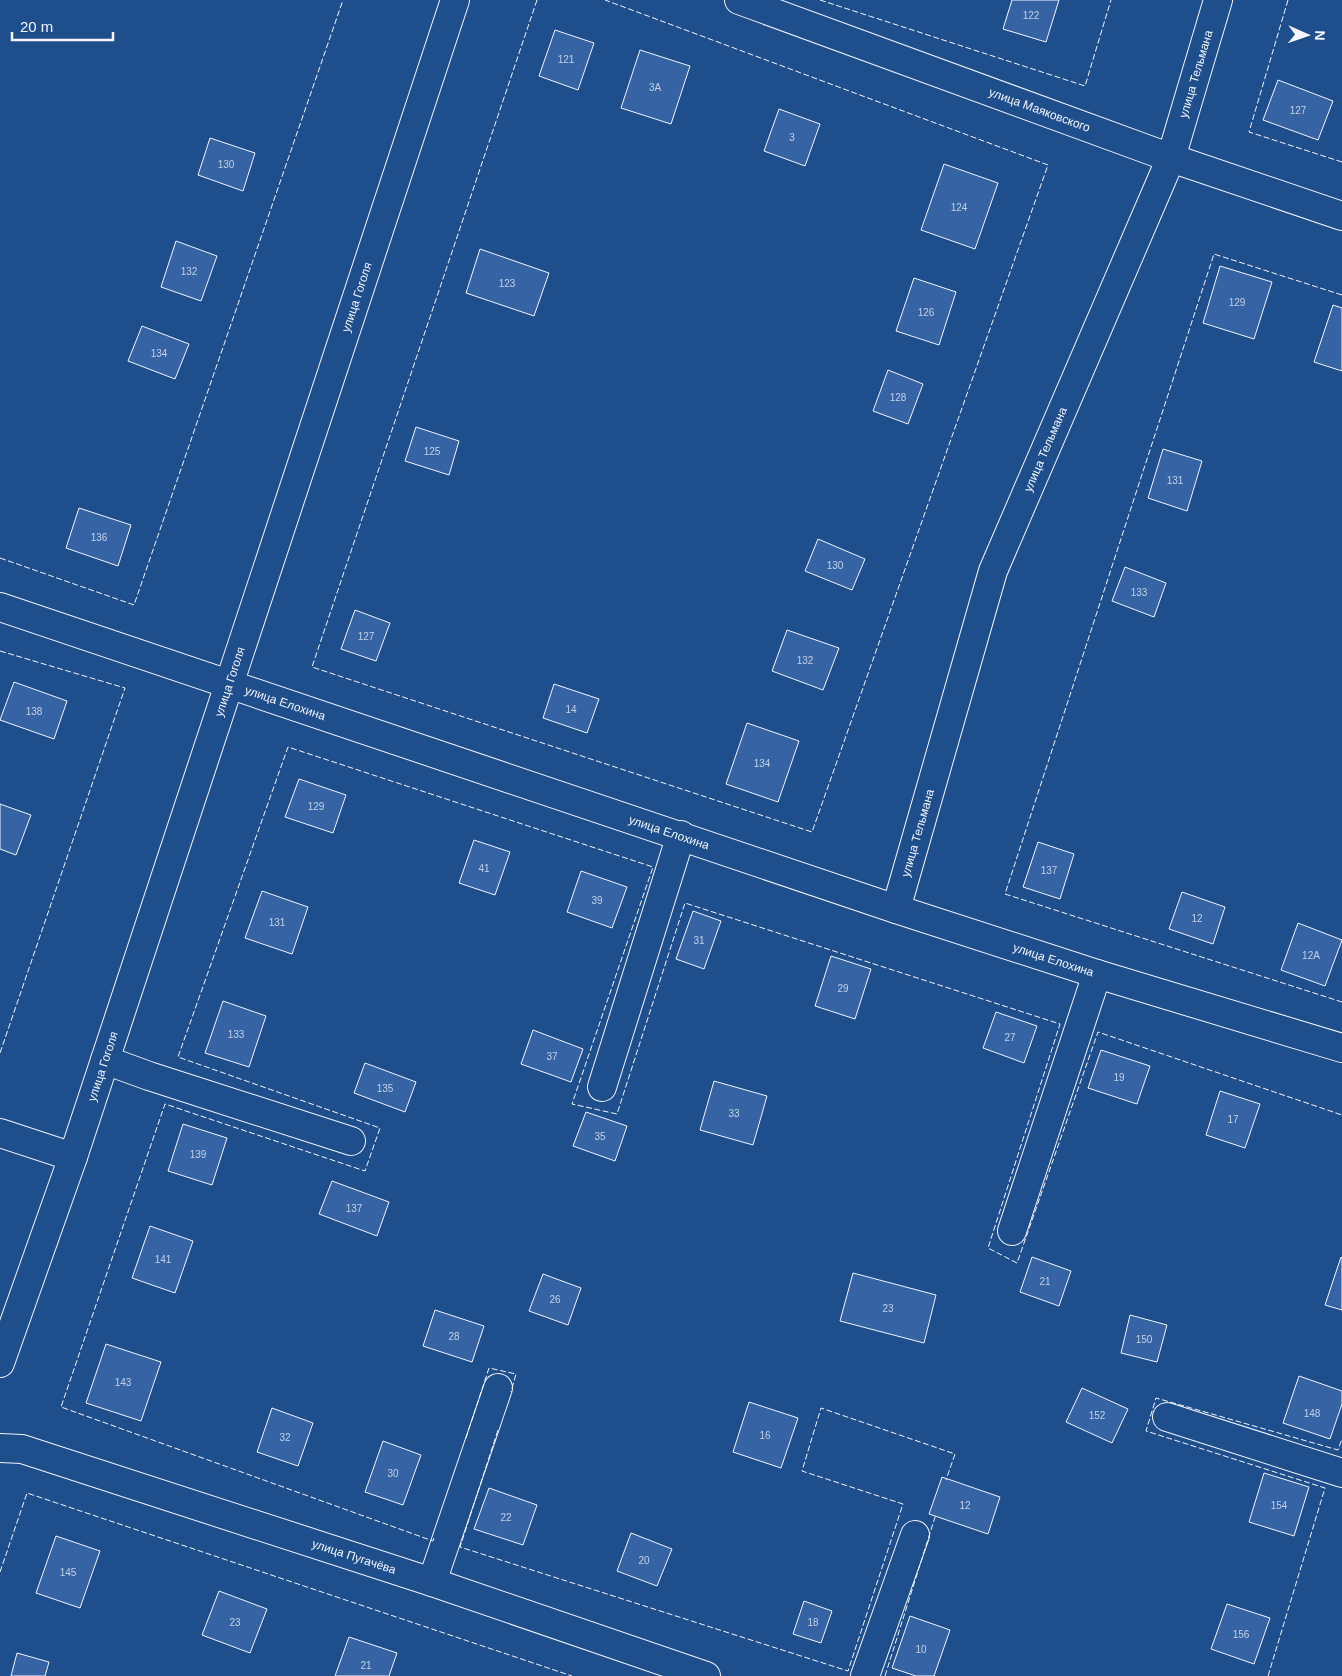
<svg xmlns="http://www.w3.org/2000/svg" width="1342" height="1676" font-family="Arial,sans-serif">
	<rect width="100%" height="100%" fill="#1f4e8c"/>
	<!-- building -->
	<g fill="#3563a3" stroke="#f2f6ff">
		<polygon points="1012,0 1059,0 1046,42 1003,29"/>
		<polygon points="555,30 594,43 578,90 539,76"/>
		<polygon points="640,50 690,66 671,124 621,108"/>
		<polygon points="1278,80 1333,101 1318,140 1263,120"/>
		<polygon points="779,109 820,124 805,166 764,151"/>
		<polygon points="210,138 255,153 243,191 198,175"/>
		<polygon points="944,164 998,183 975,249 921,230"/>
		<polygon points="176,241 217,256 201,301 161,287"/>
		<polygon points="480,249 549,273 534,316 466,293"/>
		<polygon points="1220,266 1272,282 1254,339 1203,323"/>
		<polygon points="914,278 956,292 939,345 896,331"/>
		<polygon points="1333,305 1342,308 1342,371 1314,362"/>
		<polygon points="142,326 189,344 175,379 128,361"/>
		<polygon points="888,370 923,384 908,424 873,411"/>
		<polygon points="416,427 459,441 449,475 405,461"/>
		<polygon points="1163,449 1202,461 1187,511 1148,498"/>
		<polygon points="79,508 131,525 118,566 66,548"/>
		<polygon points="818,539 865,559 852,590 805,571"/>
		<polygon points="1125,567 1166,583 1154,617 1112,601"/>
		<polygon points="355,610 390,623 376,661 341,649"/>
		<polygon points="787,630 839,648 823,690 772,671"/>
		<polygon points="14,682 67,701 54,739 0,720"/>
		<polygon points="554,684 599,699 587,733 543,718"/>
		<polygon points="747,723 799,741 778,802 726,784"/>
		<polygon points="299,779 346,795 333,833 285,817"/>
		<polygon points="0,804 31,815 16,855 0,849"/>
		<polygon points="474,840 510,852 495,895 459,883"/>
		<polygon points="1038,842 1074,854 1060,899 1023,887"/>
		<polygon points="581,871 627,887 612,928 567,912"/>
		<polygon points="262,891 308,907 292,954 245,938"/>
		<polygon points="1182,892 1225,907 1213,944 1169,929"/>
		<polygon points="693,911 721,921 704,969 676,959"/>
		<polygon points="1298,923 1342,940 1325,986 1281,970"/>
		<polygon points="831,956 871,969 855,1019 815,1006"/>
		<polygon points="223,1001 266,1016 249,1067 205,1053"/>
		<polygon points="996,1012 1037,1026 1024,1063 983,1048"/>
		<polygon points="533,1030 583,1049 571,1082 521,1064"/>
		<polygon points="1101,1050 1150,1066 1137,1104 1088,1088"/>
		<polygon points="365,1063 416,1082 405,1112 354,1093"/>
		<polygon points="714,1081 767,1096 753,1145 700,1130"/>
		<polygon points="1220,1091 1260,1104 1245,1148 1206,1135"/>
		<polygon points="586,1112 627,1126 615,1161 573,1146"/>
		<polygon points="183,1124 227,1138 212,1185 168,1171"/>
		<polygon points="332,1181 389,1202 377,1236 319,1214"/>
		<polygon points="150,1226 193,1241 175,1293 132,1278"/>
		<polygon points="1032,1257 1071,1271 1059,1306 1020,1292"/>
		<polygon points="1341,1257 1342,1258 1342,1310 1325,1305"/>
		<polygon points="853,1273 936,1295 924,1343 840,1321"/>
		<polygon points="543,1274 581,1288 568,1325 529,1311"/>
		<polygon points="435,1310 484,1326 472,1362 423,1346"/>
		<polygon points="1130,1315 1167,1325 1157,1362 1121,1353"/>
		<polygon points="106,1344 161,1362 141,1421 86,1403"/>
		<polygon points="1299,1376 1342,1391 1342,1404 1330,1439 1283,1423"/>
		<polygon points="1082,1388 1128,1409 1112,1443 1066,1422"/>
		<polygon points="749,1402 798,1418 781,1468 733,1452"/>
		<polygon points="272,1408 313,1423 298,1466 257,1452"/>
		<polygon points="383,1441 421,1455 403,1505 365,1492"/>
		<polygon points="1264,1473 1309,1487 1294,1536 1249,1522"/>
		<polygon points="942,1477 1000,1497 988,1534 929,1514"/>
		<polygon points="489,1488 537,1505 523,1545 474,1529"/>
		<polygon points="631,1533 672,1549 657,1586 617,1571"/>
		<polygon points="56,1536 100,1551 80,1608 36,1593"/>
		<polygon points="219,1591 267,1609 250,1653 202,1635"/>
		<polygon points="804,1601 832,1611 821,1643 793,1634"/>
		<polygon points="1227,1604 1270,1618 1254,1664 1211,1649"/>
		<polygon points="910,1616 950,1630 934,1676 916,1676 892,1668"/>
		<polygon points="349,1637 397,1653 389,1676 335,1676"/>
		<polygon points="17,1653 49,1662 45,1676 11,1676"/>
	</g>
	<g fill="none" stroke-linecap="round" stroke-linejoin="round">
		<defs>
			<g id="minor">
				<path id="s1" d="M739,0L1171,158L1342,216"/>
				<path id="s2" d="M0,607L896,909L1097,974L1342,1048"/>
				<path id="s3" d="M896,909L993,571L1171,158L1218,0"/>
				<polyline points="105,1060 149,1076 351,1141"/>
				<polyline points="602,1087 681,835"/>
				<polyline points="0,1133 73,1157"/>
				<polyline points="1012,1231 1097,974"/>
				<polyline points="1167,1417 1342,1473"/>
				<path id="s4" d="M0,1448L22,1449L432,1582L706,1676"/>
				<polyline points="432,1582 498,1388"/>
				<polyline points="865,1676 915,1535"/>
			</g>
			<g id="tertiary">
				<path id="s5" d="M0,1363L73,1157L455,0"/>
			</g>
		</defs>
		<!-- minor casing -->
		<use href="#minor" stroke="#f2f6ff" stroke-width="30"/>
		<!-- tertiary casing -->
		<use href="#tertiary" stroke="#f2f6ff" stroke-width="30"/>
		<!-- minor -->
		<use href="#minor" stroke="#1f4e8c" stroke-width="28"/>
		<!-- tertiary -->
		<use href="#tertiary" stroke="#1f4e8c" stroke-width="28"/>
		<!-- fence -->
		<g stroke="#f2f6ff" stroke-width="1" stroke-dasharray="6 2.5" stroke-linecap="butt">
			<polyline points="537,0 312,667 812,832 1048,165 605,0"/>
			<polyline points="820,0 1085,86 1111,0"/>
			<polyline points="1288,0 1249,132 1342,162"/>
			<polyline points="1342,295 1214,254 1005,894 1342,1002"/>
			<polyline points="0,558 134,605 343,0"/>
			<polyline points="0,651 125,688 0,1053"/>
			<polyline points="498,1430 460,1547 848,1671 903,1504 802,1471 821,1408 955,1454 946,1480"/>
			<polyline points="466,1438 489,1368 516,1374 511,1392"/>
			<polyline points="434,1538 433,1541 61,1407 165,1104 365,1171 380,1128 178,1057 288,747 653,867 572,1104 617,1114 685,903 1060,1024 988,1248 1017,1263 1098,1032 1342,1115"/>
			<polyline points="0,1572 27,1493 572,1676"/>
			<polyline points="885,1676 936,1514"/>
			<polyline points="1268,1676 1325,1488 1146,1431 1156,1398 1338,1450 1342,1439"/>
		</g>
	</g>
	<g text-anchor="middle" stroke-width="4" stroke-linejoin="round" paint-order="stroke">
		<!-- number labels -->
		<g font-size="10" fill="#c3d1e8">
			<text x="1031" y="19">122</text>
			<text x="566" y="63">121</text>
			<text x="655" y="91">3А</text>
			<text x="1298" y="114">127</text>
			<text x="792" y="141">3</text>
			<text x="226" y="168">130</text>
			<text x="959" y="211">124</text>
			<text x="189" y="275">132</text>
			<text x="507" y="287">123</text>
			<text x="1237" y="306">129</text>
			<text x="926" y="316">126</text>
			<text x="159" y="357">134</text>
			<text x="898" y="401">128</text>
			<text x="432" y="455">125</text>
			<text x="1175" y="484">131</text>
			<text x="99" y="541">136</text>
			<text x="835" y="569">130</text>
			<text x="1139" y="596">133</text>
			<text x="366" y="640">127</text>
			<text x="805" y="664">132</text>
			<text x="571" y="713">14</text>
			<text x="34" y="715">138</text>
			<text x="762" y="767">134</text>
			<text x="316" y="810">129</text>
			<text x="484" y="872">41</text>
			<text x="1049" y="874">137</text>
			<text x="597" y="904">39</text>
			<text x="1197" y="922">12</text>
			<text x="277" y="926">131</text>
			<text x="699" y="944">31</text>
			<text x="1311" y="959">12А</text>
			<text x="843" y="992">29</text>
			<text x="236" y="1038">133</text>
			<text x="1010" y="1041">27</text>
			<text x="552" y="1060">37</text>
			<text x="1119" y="1081">19</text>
			<text x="385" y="1092">135</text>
			<text x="734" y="1117">33</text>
			<text x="1233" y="1123">17</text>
			<text x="600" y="1140">35</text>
			<text x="198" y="1158">139</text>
			<text x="354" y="1212">137</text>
			<text x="163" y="1263">141</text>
			<text x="1045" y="1285">21</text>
			<text x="555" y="1303">26</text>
			<text x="888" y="1312">23</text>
			<text x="454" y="1340">28</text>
			<text x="1144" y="1343">150</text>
			<text x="123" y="1386">143</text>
			<text x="1312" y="1417">148</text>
			<text x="1097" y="1419">152</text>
			<text x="765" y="1439">16</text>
			<text x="285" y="1441">32</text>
			<text x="393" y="1477">30</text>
			<text x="965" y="1509">12</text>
			<text x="1279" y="1509">154</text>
			<text x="506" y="1521">22</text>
			<text x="644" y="1564">20</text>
			<text x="68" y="1576">145</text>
			<text x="235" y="1626">23</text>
			<text x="813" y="1626">18</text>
			<text x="1241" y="1638">156</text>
			<text x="921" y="1653">10</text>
			<text x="366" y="1669">21</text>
		</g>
		<!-- street labels -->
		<g font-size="12" fill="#f2f6ff" stroke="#1f4e8c">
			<text dy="4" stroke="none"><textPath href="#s3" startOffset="889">улица Тельмана</textPath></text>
			<text dy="4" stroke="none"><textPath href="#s1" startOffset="320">улица Маяковского</textPath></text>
			<text dy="4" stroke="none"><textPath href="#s5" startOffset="1124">улица Гоголя</textPath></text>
			<text dy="4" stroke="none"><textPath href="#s3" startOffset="484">улица Тельмана</textPath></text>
			<text dy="4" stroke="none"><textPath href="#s5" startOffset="719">улица Гоголя</textPath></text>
			<text dy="4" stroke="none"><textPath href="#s2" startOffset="301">улица Елохина</textPath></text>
			<text dy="4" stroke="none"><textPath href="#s2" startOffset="706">улица Елохина</textPath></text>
			<text dy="4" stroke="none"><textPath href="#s3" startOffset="79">улица Тельмана</textPath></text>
			<text dy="4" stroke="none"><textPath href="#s2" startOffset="1111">улица Елохина</textPath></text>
			<text dy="4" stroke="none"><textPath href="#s5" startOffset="314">улица Гоголя</textPath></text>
			<text dy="4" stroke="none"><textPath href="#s4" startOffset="371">улица Пугачёва</textPath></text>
		</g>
	</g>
	<!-- north arrow -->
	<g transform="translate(1307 35) rotate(92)" stroke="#1f4e8c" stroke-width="4" paint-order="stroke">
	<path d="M0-4L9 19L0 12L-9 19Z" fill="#f2f6ff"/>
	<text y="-8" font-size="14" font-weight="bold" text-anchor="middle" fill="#f2f6ff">N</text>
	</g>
	<!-- scale -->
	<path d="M12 32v8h101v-8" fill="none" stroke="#f2f6ff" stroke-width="2.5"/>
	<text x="20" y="32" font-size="15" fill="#f2f6ff" stroke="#1f4e8c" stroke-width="4" paint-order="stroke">20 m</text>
</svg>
